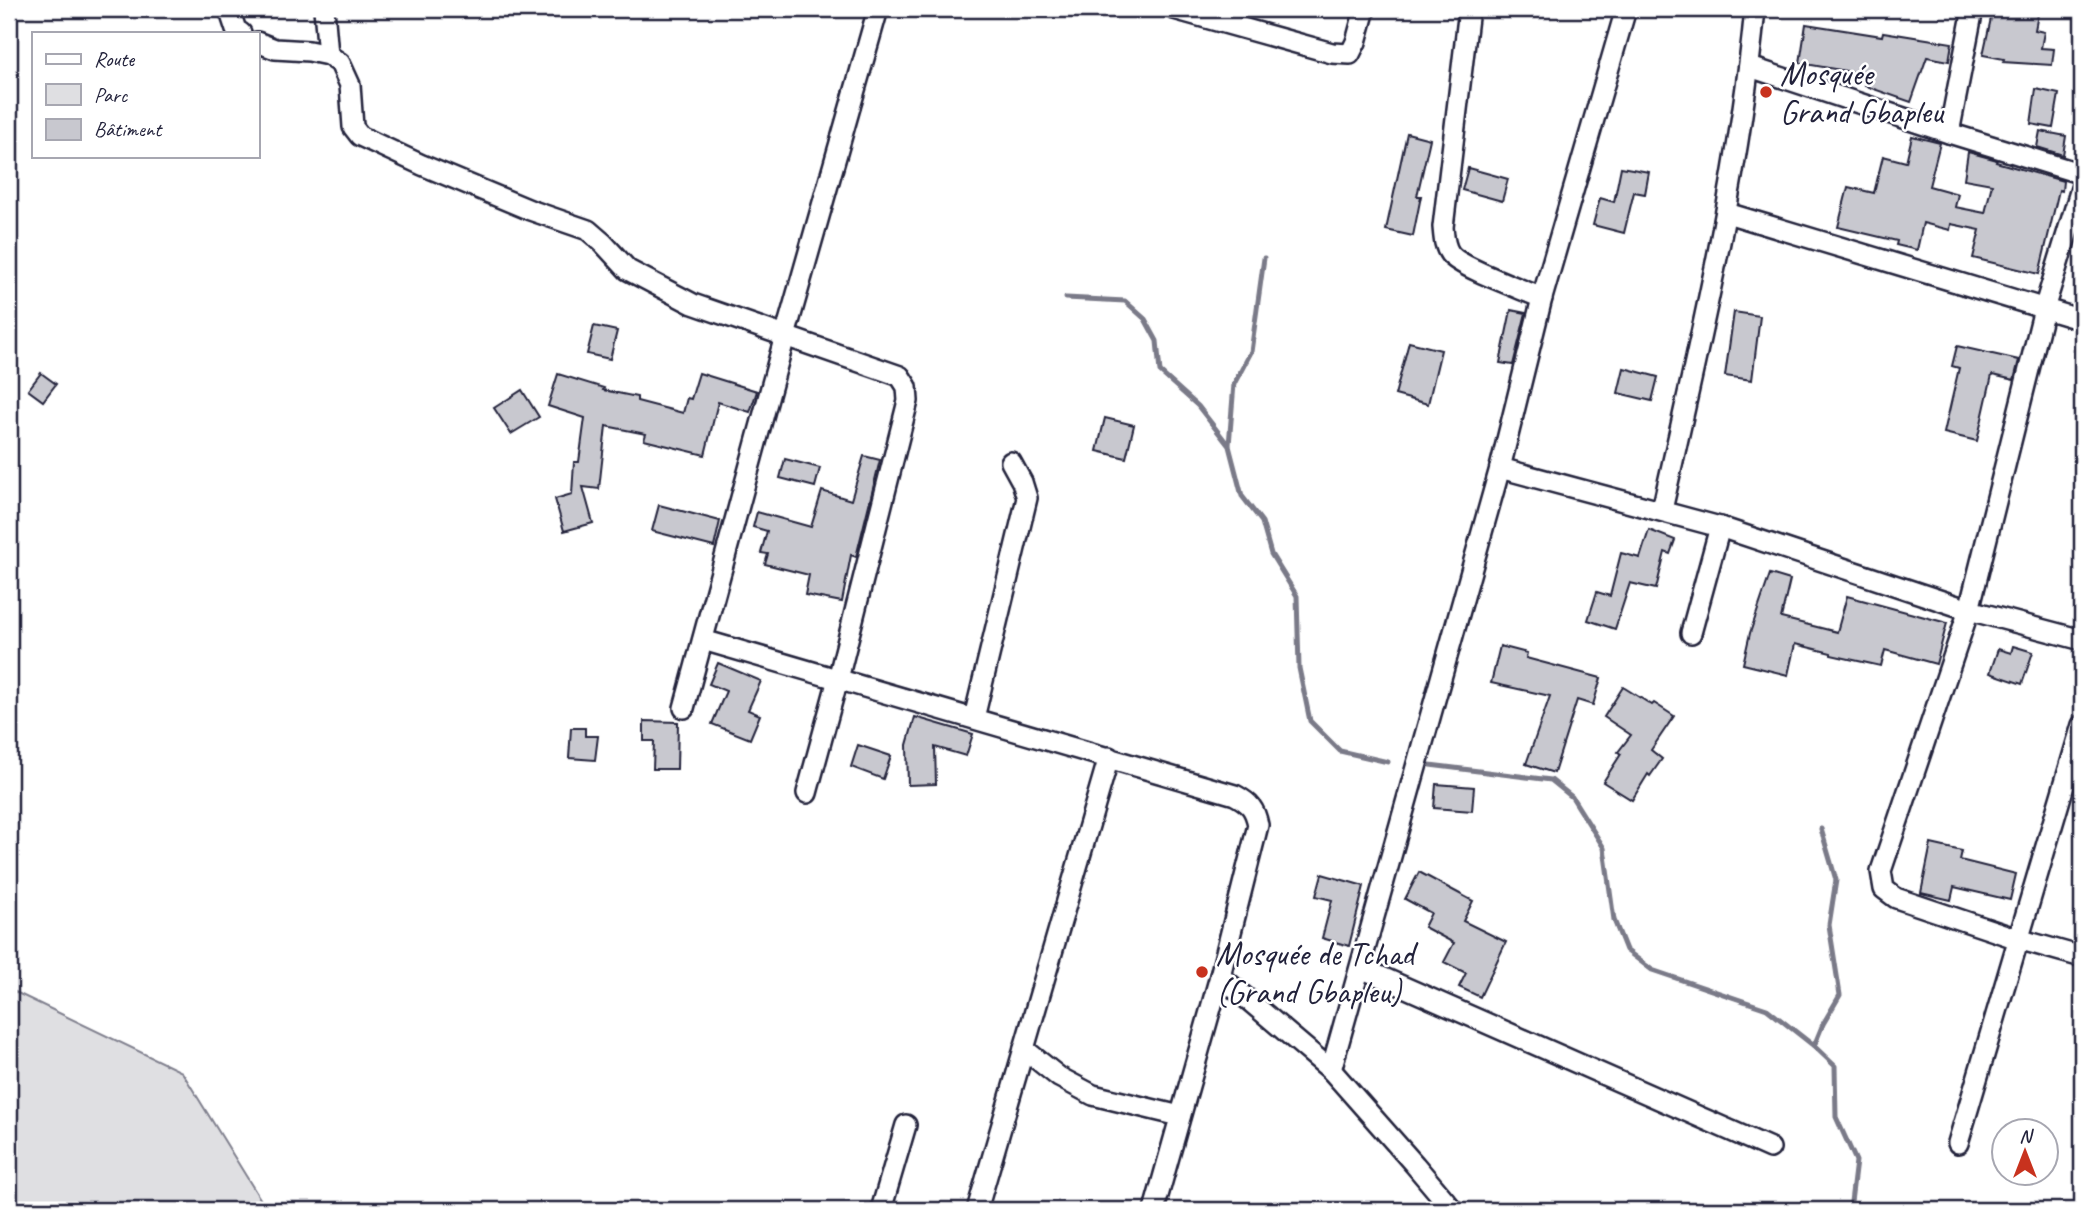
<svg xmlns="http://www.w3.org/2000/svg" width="2091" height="1219" font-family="Caveat,sans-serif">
	<rect width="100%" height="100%" fill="#fff"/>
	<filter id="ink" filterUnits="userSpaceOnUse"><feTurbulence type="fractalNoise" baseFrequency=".0143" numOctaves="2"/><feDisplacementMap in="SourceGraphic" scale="14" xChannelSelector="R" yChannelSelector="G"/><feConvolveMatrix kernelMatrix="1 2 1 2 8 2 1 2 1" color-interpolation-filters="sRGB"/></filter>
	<g filter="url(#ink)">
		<!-- green -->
		<polygon fill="#dfdfe2" stroke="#80808e" stroke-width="2" points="9,989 182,1072 267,1210 9,1210"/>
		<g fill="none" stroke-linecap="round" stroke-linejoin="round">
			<!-- stream -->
			<g stroke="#7a7a88" stroke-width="5">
				<polyline points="1066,298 1125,301 1145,319 1157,341 1160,372 1198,406 1229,446 1242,496 1262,522 1271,554 1297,596 1299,668 1310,721 1340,751 1388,762"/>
				<polyline points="1229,445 1234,384 1251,352 1264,258"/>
				<polyline points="1430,765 1551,780 1572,797 1604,848 1614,920 1626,950 1652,970 1767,1009 1814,1046 1835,1066 1836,1117 1856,1161 1850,1210"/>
				<polyline points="1814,1046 1823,1024 1840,995 1829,925 1836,880 1821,829"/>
			</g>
		</g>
		<!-- building -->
		<g fill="#c8c8cf" stroke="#22223b" stroke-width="2">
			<polygon points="1993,9 2039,9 2035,30 2044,32 2041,48 2054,49 2052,65 2003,62 2004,59 1983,55"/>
			<polygon points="1806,24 1882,36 1883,32 1952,43 1949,61 1927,57 1911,102 1865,86 1869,75 1800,63"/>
			<polygon points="2036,89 2059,94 2053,128 2031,124"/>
			<polygon points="2040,131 2066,136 2063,155 2037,147"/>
			<polygon points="1407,133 1430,139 1417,196 1421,196 1413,236 1386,230"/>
			<polygon points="1912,136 1940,143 1929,186 1958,194 1955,207 1985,213 1992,184 1964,179 1968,152 1997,160 1996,162 2063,181 2062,191 2059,190 2039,274 1973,258 1980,230 1951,224 1950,230 1923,223 1917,250 1896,245 1897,241 1838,227 1848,187 1874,193 1883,156 1906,162"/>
			<polygon points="1621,167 1649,172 1645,194 1634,192 1624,233 1593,225 1600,198 1614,202"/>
			<polygon points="1468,168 1508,179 1502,201 1462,190"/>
			<polygon points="1511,310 1526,313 1513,365 1500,363"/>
			<polygon points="1734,312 1760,316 1752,380 1725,376"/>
			<polygon points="594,326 617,331 610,359 587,354"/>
			<polygon points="1409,342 1441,350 1428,404 1395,395"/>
			<polygon points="1957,346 2019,360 2014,380 1992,375 1977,441 1944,433 1959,368 1952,366"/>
			<polygon points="1624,368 1658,377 1652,401 1618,393"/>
			<polygon points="41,373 56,384 43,401 28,390"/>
			<polygon points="699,373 757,391 750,412 718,402 705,455 644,440 646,434 606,426 599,489 583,487 593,523 564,531 555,499 572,494 574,462 579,462 585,418 548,406 558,374 604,388 603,390 637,397 637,401 683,413 687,398 691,399"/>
			<polygon points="522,390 539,417 511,434 494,408"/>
			<polygon points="1105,418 1134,425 1126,458 1097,451"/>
			<polygon points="864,456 880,460 856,557 851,555 842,602 805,595 809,575 765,564 768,554 761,553 767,531 753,527 757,512 811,527 822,491 851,500"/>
			<polygon points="785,459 820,468 815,487 780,478"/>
			<polygon points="659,505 720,521 714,547 652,531"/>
			<polygon points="1649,530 1675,540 1670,554 1665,552 1656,589 1630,583 1615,629 1588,620 1597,592 1610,596 1621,553 1640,558"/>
			<polygon points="1770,574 1790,580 1781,618 1837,632 1847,596 1947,623 1936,664 1885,650 1881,666 1831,655 1831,653 1795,644 1788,675 1743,664 1750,633"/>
			<polygon points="1500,646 1527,653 1526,658 1601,678 1593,705 1577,700 1554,773 1526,764 1550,696 1491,683"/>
			<polygon points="2013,646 2033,652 2022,684 1990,673 1998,649 2011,653"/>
			<polygon points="718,663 761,681 748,710 760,715 750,739 712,724 726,691 709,684"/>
			<polygon points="1623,687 1652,705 1654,703 1674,716 1651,750 1662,759 1650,776 1648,774 1632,800 1603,782 1621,754 1618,752 1631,735 1604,717"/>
			<polygon points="915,717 973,734 966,756 935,747 936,784 908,785 907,745"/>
			<polygon points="644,721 678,722 677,769 653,769 654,741 644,741"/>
			<polygon points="571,728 585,728 585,736 598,736 595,760 569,758"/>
			<polygon points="858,745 891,756 883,779 851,767"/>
			<polygon points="1436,784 1474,787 1472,811 1434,808"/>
			<polygon points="1931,844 1962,851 1960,860 2016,874 2010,900 1954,887 1951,900 1921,893"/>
			<polygon points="1419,872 1473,901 1463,921 1506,942 1480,997 1459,987 1466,973 1444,962 1454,943 1424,927 1431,913 1405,899"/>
			<polygon points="1322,874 1364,886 1349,946 1322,938 1332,900 1316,896"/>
		</g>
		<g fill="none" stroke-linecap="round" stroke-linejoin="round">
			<defs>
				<g id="street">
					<polyline points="229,9 236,30 241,33"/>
					<polyline points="324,9 328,55"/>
					<polyline points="1174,9 1332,53 1350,54 1356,42 1365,9"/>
					<path d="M1469,9L1443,227C1444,237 1444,246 1450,254C1461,268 1522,289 1542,298"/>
					<polyline points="257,42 275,49 309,51 328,55 340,63 350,85 353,127 360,136 422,165 530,210 588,230 603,243 628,270 693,304 900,376 907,387 908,401 838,679 807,793"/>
					<polyline points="1750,67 1949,133 1973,9"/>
					<polyline points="1949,133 2082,174"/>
					<polyline points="2082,185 2044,309 1969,610 1881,871 1884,889 1896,898 2018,939 2082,957"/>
					<polyline points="1727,213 2082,320"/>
					<polyline points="1500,468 1720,527 1969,610 2082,640"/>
					<path d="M1662,510C1699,344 1739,178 1755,9"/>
					<polyline points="1691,633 1720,527"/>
					<path d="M703,640L1235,795C1250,803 1255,809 1258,825L1220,976"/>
					<polyline points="684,708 785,336 878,9"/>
					<polyline points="974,718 1027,498 1022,482 1011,462"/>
					<polyline points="1361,968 1770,1148"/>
					<polyline points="1024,1049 1059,1077 1093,1095 1180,1116"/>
					<polyline points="1331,1070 1500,468 1542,298 1626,9"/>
					<polyline points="1958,1143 2082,725"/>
					<polyline points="881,1210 906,1125"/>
					<polyline points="977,1210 1109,757"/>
					<polyline points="1154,1210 1220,976 1331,1070 1415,1165 1453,1210"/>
				</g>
			</defs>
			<!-- street casing -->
			<use href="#street" stroke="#22223b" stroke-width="24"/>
			<!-- street -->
			<use href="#street" stroke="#fff" stroke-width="19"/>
		</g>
	</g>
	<!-- markers -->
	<g fill="#c8321e" stroke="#fff" stroke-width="2.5">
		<circle cx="1766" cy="92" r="7"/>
		<circle cx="1202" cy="972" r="7"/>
	</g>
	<g text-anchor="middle" stroke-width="5" stroke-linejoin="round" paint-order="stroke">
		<!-- poi labels -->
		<g font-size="33" fill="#22223b" stroke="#fff" text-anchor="start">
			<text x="1780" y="85">Mosquée<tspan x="1780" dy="38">Grand Gbapleu</tspan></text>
			<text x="1216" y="965">Mosquée de Tchad<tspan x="1216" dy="38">(Grand Gbapleu)</tspan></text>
		</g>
	</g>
	<!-- margin -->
	<rect width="2091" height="1219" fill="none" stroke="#fff" stroke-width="35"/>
	<rect x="18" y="18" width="2056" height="1184" fill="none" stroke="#22223b" stroke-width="2.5" filter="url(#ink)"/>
	<!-- legend -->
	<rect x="32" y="32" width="228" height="126" fill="#ffffff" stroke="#a7a7b1" stroke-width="2"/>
	<rect x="46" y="54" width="35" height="10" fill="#ffffff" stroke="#a7a7b1" stroke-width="2"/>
	<text x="94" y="66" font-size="21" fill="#22223b">Route</text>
	<rect x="46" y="84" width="35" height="21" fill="#dfdfe2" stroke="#a7a7b1" stroke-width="2"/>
	<text x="94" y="102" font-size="21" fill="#22223b">Parc</text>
	<rect x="46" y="119" width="35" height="21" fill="#c8c8cf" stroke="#a7a7b1" stroke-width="2"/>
	<text x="94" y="136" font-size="21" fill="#22223b">Bâtiment</text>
	<!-- north arrow -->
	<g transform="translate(2025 1152)"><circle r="33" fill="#ffffff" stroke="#a7a7b1" stroke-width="2"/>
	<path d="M0-5L12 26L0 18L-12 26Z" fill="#c8321e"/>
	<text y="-10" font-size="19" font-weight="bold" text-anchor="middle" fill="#22223b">N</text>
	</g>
</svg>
